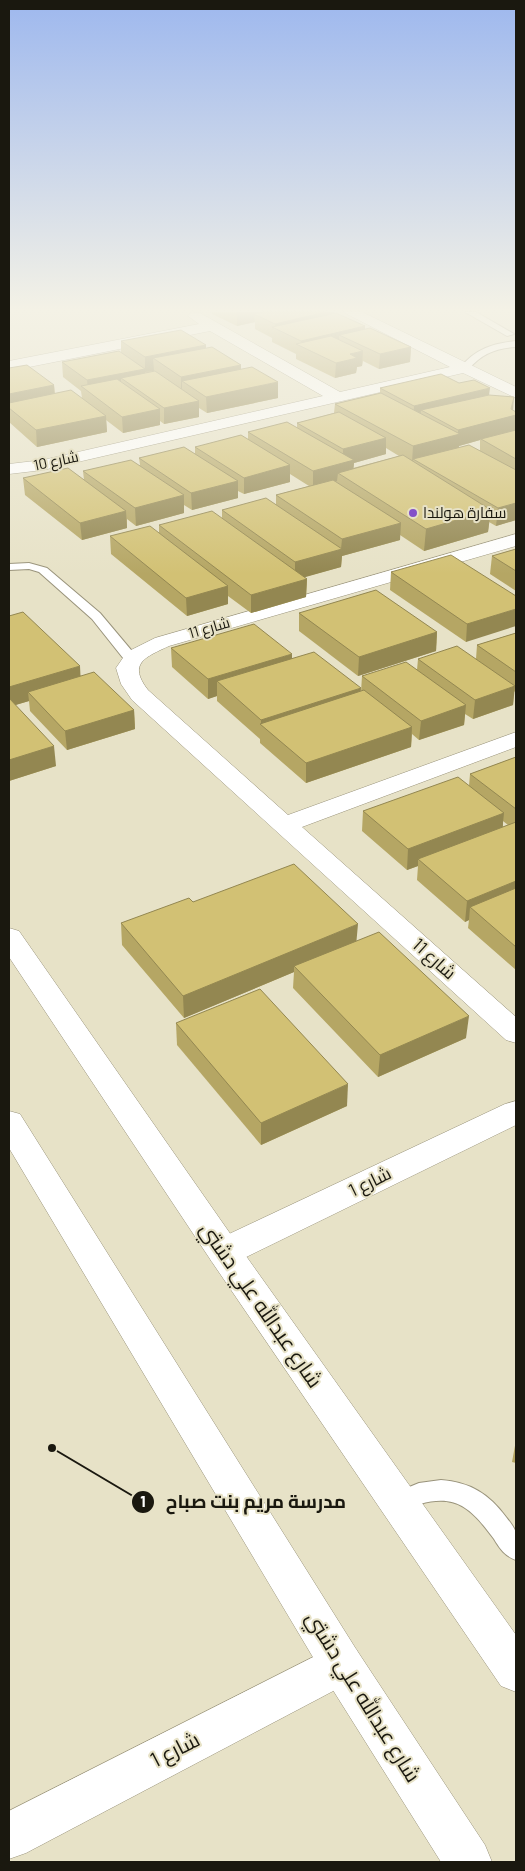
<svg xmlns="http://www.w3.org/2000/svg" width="525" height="1871" font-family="Barlow,Cairo,sans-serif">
	<rect width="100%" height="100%" fill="#e7e2c7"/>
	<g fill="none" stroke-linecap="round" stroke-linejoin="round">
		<defs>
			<g id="service">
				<polygon points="465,312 476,312 514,334 507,336"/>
				<path d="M516,341V347C496,348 481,354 468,370L465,371L460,368C475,349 493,343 516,341Z"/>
				<polygon points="29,563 47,568 100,613 137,657 138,660 137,663 127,663 92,619 39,572 29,569 9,570 9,564"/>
				<path d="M441,1480C470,1482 489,1494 506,1517C509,1521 515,1528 516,1533C518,1541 516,1552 516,1560C505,1556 500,1549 494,1539C473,1511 458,1493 420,1504C412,1507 405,1511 398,1514L390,1511L386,1503L390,1495L419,1483Z"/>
			</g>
			<g id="minor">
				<polygon points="192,312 200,313 340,392 450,367 343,312 362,312 516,387 516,398 463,373 43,470 9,474 9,464 43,460 323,396 210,331 9,371 9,361 199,324 188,316"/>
				<path d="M516,534V546L169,646C146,657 127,663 148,690L288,815L516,732V747L302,827L516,1017V1043L506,1040L132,700L121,684L116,668L127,652L155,638Z"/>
				<polygon points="516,1101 516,1125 236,1262 224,1265 212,1262 207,1252 212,1242 505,1104"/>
				<polygon points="341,1643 356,1649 363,1664 356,1679 26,1853 9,1859 9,1811"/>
			</g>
			<g id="secondary">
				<polygon points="9,928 19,931 236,1242 516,1635 516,1692 501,1686 212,1262 9,957"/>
				<polygon points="9,1111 20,1114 356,1649 485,1845 492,1862 441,1862 326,1679 9,1148"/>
			</g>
		</defs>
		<!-- service casing -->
		<use href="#service" stroke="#99937b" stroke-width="2"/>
		<!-- minor casing -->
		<use href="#minor" stroke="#99937b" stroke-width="1"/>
		<!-- secondary casing -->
		<use href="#secondary" stroke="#99937b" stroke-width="1"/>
		<!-- service -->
		<use href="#service" fill="#fff" fill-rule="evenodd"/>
		<!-- minor -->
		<use href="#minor" fill="#fff" fill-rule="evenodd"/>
		<!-- secondary -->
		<use href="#secondary" fill="#fff" fill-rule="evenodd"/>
	</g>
	<!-- wall -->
	<g fill="#b5a664" fill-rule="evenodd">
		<polygon points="212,312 334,312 334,314 365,326 365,329 411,347 410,362 379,369 363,361 362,366 357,367 356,373 335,378 296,359 296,354 272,342 272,338 255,329 255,322 237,326 212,314"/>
		<polygon points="121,341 206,345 206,348 241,365 241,369 278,398 207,413 199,408 199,417 164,424 160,421 160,425 123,433 106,420 107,432 37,447 9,422 9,368 54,385 55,394 82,398 81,391 63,377 62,362 121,353"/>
		<path d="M459,383L489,395L516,412V520L496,526L489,522L488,532L424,551L400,535V540L342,556L341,567L304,577L307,579L306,597L251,613L228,596V604L187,616L111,554L110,536L159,533V525L222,519V510L276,504V495L309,486L290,474V482L244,494L238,491V498L192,510L184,505V513L136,526L127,519V528L82,540L25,495L23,478L84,480L83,471L140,465L139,458L195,454V447L248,439V432L297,428V423L334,413L335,404L380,393V388ZM480,440V451L459,448V446ZM386,448L399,456L353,468L354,463L386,454Z"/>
		<polygon points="516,549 516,591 490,574 492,556"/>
		<polygon points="391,572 516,596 466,642 390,590"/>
		<polygon points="299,613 437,632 436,651 358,676 299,631"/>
		<polygon points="9,616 81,676 134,710 135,729 67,750 30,711 29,701 15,705 56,766 9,781"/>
		<polygon points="516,633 516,693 514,691 513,705 473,719 465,714 464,725 419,740 412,734 411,747 306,783 260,743 260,739 217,701 217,696 208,699 172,667 171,648 292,658 361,692 362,676 417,670 418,659 476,659 477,645"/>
		<path d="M516,757V970L468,928L469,920L465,922L417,880L418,866L407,870L362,831L363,811L469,786L470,774ZM503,821L508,825L503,827Z"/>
		<polygon points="193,902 357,941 466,1038 378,1077 293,988 294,972 184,1018 122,945 121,923"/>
		<polygon points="176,1023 347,1106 261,1145 177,1045"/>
		<polygon points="516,1440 516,1463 512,1462"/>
	</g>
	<!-- shaded-wall -->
	<g fill="#938751">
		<polygon points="237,312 298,312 254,314 255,322 237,326"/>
		<polygon points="326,312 334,312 333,325 275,328 275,324"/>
		<polygon points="365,326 365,341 339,335 339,347 301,346 301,341"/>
		<polygon points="206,345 206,360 153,358 154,371 145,372 146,384 121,378 121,389 88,392 87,380 145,369 145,357"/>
		<polygon points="411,347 410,362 379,369 380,354"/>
		<polygon points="363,351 362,366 357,367 356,373 335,378 336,363 350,354"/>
		<polygon points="241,365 241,380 182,381 182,392 181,392 181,377"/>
		<polygon points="278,382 278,398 207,413 206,397"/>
		<polygon points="54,385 55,401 9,408 9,394"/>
		<polygon points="490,388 488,403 421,410 420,420 413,422 414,406"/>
		<polygon points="514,397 513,413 516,415 516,431 481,439 480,440 459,446 458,450 413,459 413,462 412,463 413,446 458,434 458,430 511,409"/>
		<polygon points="199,401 199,417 164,424 164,408"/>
		<polygon points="160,409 160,425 123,433 122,417"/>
		<polygon points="106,416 107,432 37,447 36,430"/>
		<polygon points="386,438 386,454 354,463 353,477 338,473 337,481 313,488 313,471 343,463 343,449"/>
		<polygon points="290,465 290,482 244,494 244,478"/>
		<polygon points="238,481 238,498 192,510 191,493"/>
		<polygon points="184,495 184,513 136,526 135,508"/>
		<polygon points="516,503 516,520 496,526 498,508"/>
		<polygon points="491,510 488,532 424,551 426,529"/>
		<polygon points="126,511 127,528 82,540 80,523"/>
		<polygon points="401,523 400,540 342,556 341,567 295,580 295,562 341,549 342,539"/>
		<polygon points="307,579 306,597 251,613 251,595"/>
		<polygon points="228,586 228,604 187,616 186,598"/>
		<polygon points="516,609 516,626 466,642 467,624"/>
		<polygon points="437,632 436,651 358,676 359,657"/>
		<polygon points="292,654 292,673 217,681 217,696 208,699 208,679"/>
		<polygon points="80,666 81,686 28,692 29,701 9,707 9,687"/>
		<polygon points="515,686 513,705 473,719 475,700"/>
		<polygon points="361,688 360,707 261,724 261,720"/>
		<polygon points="466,705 464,725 419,740 421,721"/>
		<polygon points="134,710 135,729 67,750 65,731"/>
		<polygon points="412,727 411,747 306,783 306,763"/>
		<polygon points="54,746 56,766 9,781 9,760"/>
		<polygon points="504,813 502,833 418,859 418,866 407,870 408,849"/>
		<polygon points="516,881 516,901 470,907 469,920 465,922 467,901"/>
		<polygon points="358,924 356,946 294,966 294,972 184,1018 183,996"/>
		<polygon points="469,1016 466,1038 378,1077 380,1055"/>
		<polygon points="348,1084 347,1106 261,1145 261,1123"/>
	</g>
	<!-- building -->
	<g fill="#d2c174" stroke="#938751">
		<polygon points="263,312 326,312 275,324 254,314"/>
		<polygon points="336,313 365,326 301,341 272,327"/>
		<polygon points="370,328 411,347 380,354 339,335"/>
		<polygon points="181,330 206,345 145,357 121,341"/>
		<polygon points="331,336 363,351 350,354 357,358 336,363 296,344"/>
		<polygon points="212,347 241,365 181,377 153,358"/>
		<polygon points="119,351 145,369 87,380 62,362"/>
		<polygon points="27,365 54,385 9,394 9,368"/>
		<polygon points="252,367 278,382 206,397 182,381"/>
		<polygon points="155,371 199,401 164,408 121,378"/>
		<polygon points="441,374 459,383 474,380 490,388 414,406 380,388"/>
		<polygon points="117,379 160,409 122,417 81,386"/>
		<polygon points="71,390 106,416 36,430 9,408 9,403"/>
		<polygon points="381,393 460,434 413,446 335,404"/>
		<polygon points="489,395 514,397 511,409 516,412 516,415 458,430 421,410"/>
		<polygon points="339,412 386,438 343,449 297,423"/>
		<polygon points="287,422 354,460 313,471 248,432"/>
		<polygon points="516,430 516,459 481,439"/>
		<polygon points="241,435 290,465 244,478 195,447"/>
		<polygon points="469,445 516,470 516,503 498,508 413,459"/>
		<polygon points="184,447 238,481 191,493 139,458"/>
		<polygon points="403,455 491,510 426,529 338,473"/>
		<polygon points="131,460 184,495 135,508 83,471"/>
		<polygon points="68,468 126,511 80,523 23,478"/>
		<polygon points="333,480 401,523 342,539 276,495"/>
		<polygon points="266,498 342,549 295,562 222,510"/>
		<polygon points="212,511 307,579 251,595 159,525"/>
		<polygon points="150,526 228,586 186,598 110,536"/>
		<polygon points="516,549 516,571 492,556"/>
		<polygon points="451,555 516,596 516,609 467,624 391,572"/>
		<polygon points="376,590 437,632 359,657 299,613"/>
		<polygon points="23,612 80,666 9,687 9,616"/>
		<polygon points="254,624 292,654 208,679 171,648"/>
		<polygon points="516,633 516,672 477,645"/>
		<polygon points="457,646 515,686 475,700 418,659"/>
		<polygon points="314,652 361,688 261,720 217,681"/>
		<polygon points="406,662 466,705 421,721 362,676"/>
		<polygon points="94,672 134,710 65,731 28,692"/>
		<polygon points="364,690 412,727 306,763 260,724"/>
		<polygon points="9,698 54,746 9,760"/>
		<polygon points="516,757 516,809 470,774"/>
		<polygon points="458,777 504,813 408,849 363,811"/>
		<polygon points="516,822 516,881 467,901 418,859"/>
		<polygon points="294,864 358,924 183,996 121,923 189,898 193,902"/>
		<polygon points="516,888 516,947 470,907"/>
		<polygon points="379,932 469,1016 380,1055 294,966"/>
		<polygon points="260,989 348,1084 261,1123 176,1023"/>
	</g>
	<!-- sky -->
	<linearGradient id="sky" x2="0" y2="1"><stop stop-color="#9eb8ee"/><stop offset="0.54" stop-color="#f4f2e6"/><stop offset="1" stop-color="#f4f2e6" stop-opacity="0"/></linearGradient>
	<rect width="525" height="574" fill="url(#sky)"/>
	<!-- markers -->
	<circle fill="#8351c9" stroke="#e7e2c7" stroke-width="2" cx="413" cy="513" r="5"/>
	<g text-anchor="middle" stroke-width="4" stroke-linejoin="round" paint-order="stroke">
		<!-- far-street labels -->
		<g font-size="15" fill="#1a180f" stroke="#e7e2c7">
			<text transform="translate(56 461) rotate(-12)" y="5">شارع 10</text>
			<text transform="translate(209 628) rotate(-16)" y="5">شارع 11</text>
		</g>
		<!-- far-poi labels -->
		<g font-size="15" fill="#1a180f" stroke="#e7e2c7" text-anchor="start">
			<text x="423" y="518">سفارة هولندا</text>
		</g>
		<!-- street labels -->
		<g font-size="18" fill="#1a180f" stroke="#e7e2c7">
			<text transform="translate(434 959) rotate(42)" y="6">شارع 11</text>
			<text transform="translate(370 1182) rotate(-26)" y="6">شارع 1</text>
		</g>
		<!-- near-street labels -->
		<g font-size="21" fill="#1a180f" stroke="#e7e2c7">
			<text transform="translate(261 1305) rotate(55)" y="7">شارع عبدالله علي دشتي</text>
			<text transform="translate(363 1697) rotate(58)" y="7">شارع عبدالله علي دشتي</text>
			<text transform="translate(175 1750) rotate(-27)" y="7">شارع 1</text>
		</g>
	</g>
	<!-- callouts -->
	<path fill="none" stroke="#1a180f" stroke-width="2" d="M52 1448L143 1502"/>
	<g fill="#1a180f" stroke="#e7e2c7" stroke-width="2">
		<circle cx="52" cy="1448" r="5"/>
		<circle cx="143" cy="1502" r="12"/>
	</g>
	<g font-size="15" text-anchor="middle" font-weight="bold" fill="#fff">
		<text x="143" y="1507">1</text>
	</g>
	<g font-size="19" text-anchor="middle" font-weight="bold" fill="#1a180f" stroke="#e7e2c7" stroke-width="4" stroke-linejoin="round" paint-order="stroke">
		<text x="256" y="1508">مدرسة مريم بنت صباح</text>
	</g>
	<!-- border -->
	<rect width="525" height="1871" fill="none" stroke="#1a180f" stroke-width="20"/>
</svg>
